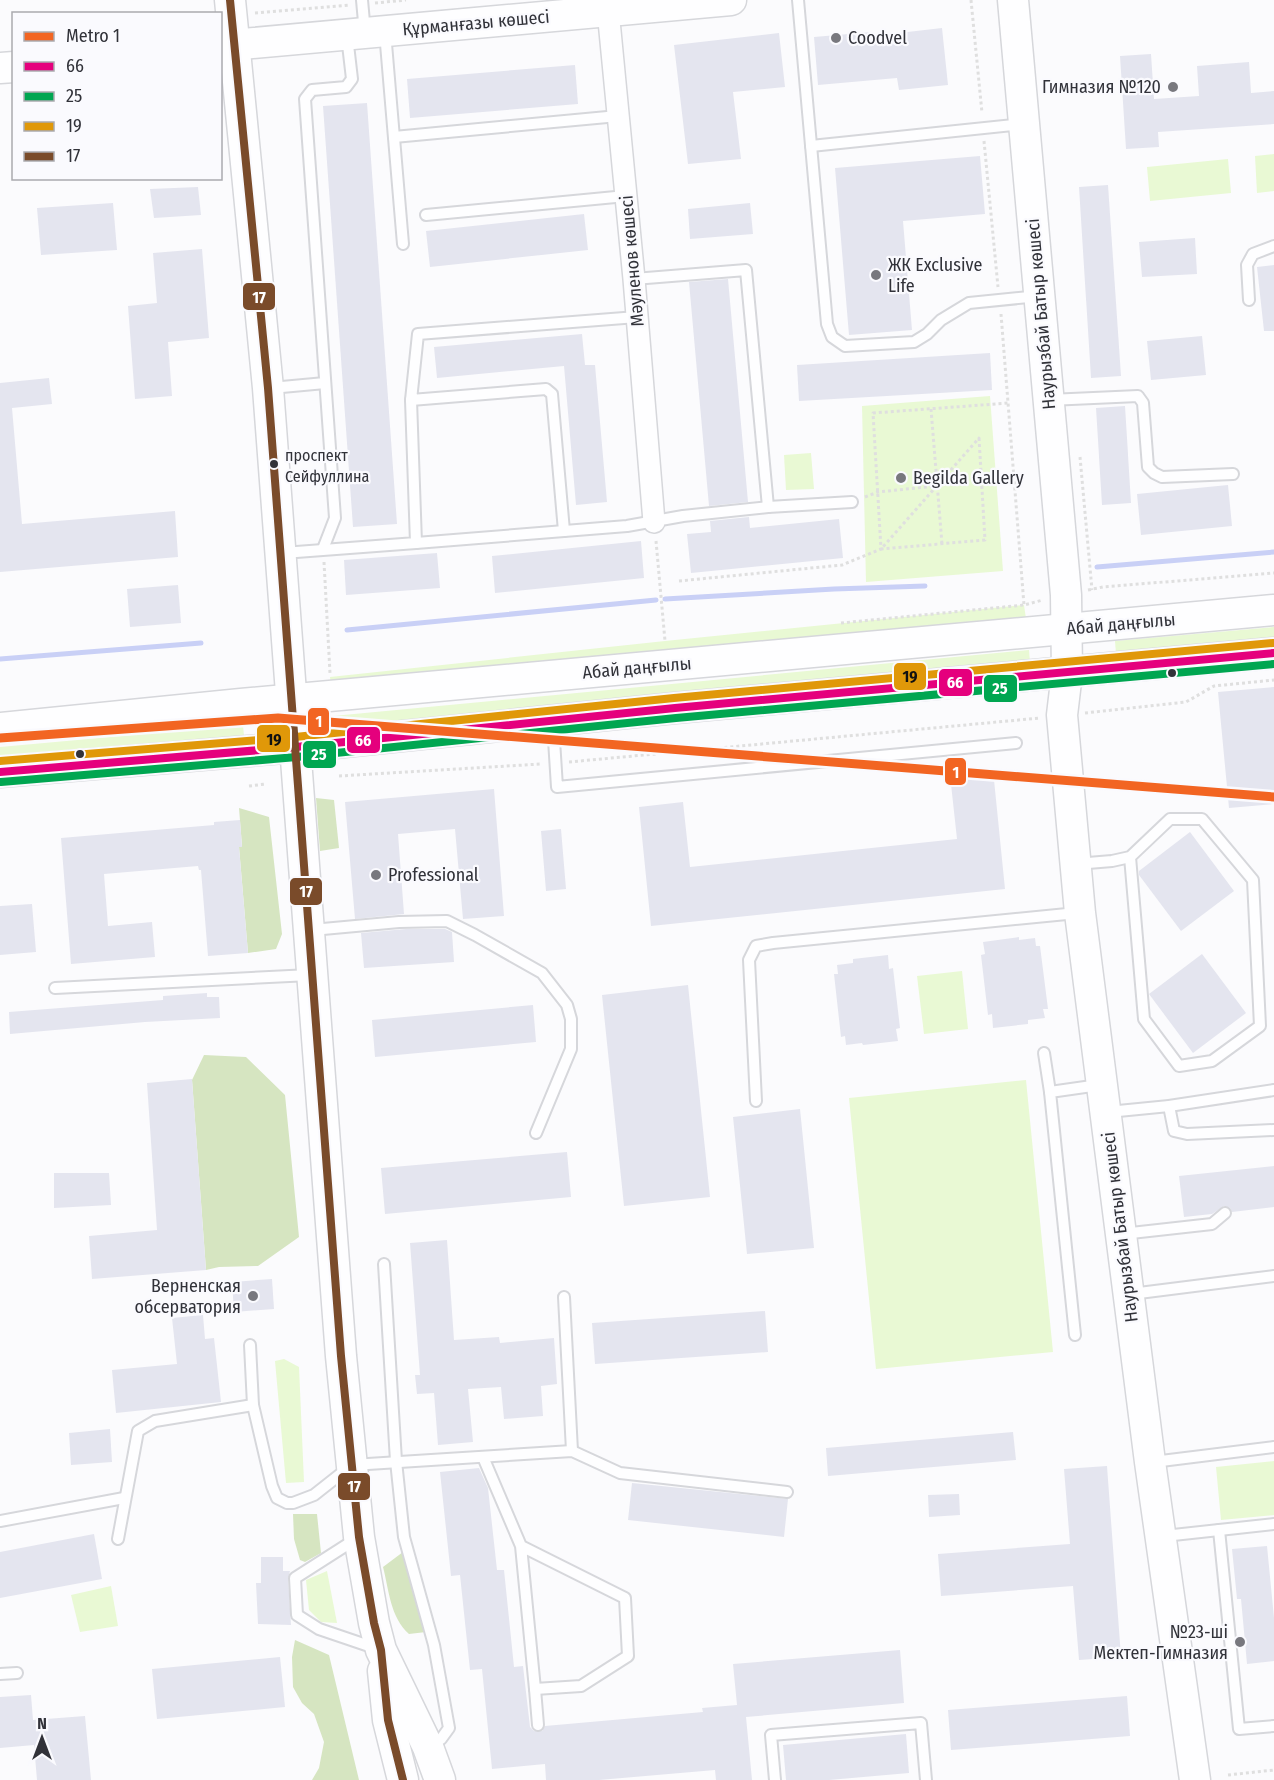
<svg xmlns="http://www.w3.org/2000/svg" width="1274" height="1780" font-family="'Fira Sans Condensed',sans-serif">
	<rect width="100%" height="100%" fill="#fbfbfd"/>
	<!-- green -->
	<g fill="#e9f9d4">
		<polygon points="1274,154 1274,191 1257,193 1255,156"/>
		<polygon points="1228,159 1231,193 1150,201 1147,167"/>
		<polygon points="990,396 1003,571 866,582 862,406"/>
		<polygon points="811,453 814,489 786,490 784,455"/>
		<polygon points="1024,605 1028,632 332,696 330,677 665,641"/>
		<polygon points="1274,627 1274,639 1116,654 1115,641"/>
		<polygon points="1029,650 1030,663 335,729 333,716"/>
		<polygon points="243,725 244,736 0,759 0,747"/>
		<polygon points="962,971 968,1029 924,1034 917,976"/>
		<polygon points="1026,1080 1053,1352 876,1369 849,1098"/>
		<polygon points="284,1359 299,1367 304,1482 286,1483 275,1361"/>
		<polygon points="1274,1461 1274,1515 1221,1520 1216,1467"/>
		<polygon points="327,1571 337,1623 321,1622 309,1610 306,1580"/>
		<polygon points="111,1586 118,1626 80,1632 71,1595"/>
	</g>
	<!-- forest -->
	<g fill="#d6e5c1">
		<polygon points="316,798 334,800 339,848 320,851"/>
		<polygon points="239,808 269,817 282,934 276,949 248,953 239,847 242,846"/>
		<polygon points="204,1055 246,1057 285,1095 299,1237 258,1266 219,1267 206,1270 192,1080"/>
		<polygon points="293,1514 317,1514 321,1553 305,1562 300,1560 294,1539"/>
		<path d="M403,1552L426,1632L409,1634C390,1617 389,1590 383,1567Z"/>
		<polygon points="295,1640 329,1655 359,1780 312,1780 319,1768 324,1742 314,1714 302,1703 293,1687 292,1657"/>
	</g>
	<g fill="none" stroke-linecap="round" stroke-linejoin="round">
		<!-- stream -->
		<g stroke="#c9d0f6" stroke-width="5">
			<polyline points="1097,567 1274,552"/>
			<polyline points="665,599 834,589 925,586"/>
			<polyline points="347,630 656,600"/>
			<polyline points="0,659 201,643"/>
		</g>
	</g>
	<!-- building -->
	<g fill="#e4e5ef">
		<polygon points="942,28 948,85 899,90 897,78 818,85 814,37 872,32 873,36"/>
		<polygon points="779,33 785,87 733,92 741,159 688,164 674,45"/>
		<polygon points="1151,54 1154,99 1199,96 1197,66 1249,62 1251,93 1274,91 1274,124 1158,132 1159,147 1126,149 1120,56"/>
		<polygon points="575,65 578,104 410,118 407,79"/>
		<polygon points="367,103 397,524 353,527 323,106"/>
		<polygon points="980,156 985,214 903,221 912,330 849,335 835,168"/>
		<polygon points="1108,185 1121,376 1091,378 1079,187"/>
		<polygon points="198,187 201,215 154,218 150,189"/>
		<polygon points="113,203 117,250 41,255 37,208"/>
		<polygon points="750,203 753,234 690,239 688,209"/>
		<polygon points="584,214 588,250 430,267 426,231"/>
		<polygon points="1195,238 1197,274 1142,277 1139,242"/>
		<polygon points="202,249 209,338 168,342 172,396 135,399 128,306 157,303 153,253"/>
		<polygon points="1274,265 1274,331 1264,331 1257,267"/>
		<polygon points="728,279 748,502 709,506 689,282"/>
		<polygon points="582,334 585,365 595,365 607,502 576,505 564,366 437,378 434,347"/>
		<polygon points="1202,336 1206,375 1151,380 1147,341"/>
		<polygon points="990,353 992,390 799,401 797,365"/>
		<polygon points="49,378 52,404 12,408 22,524 175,511 178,557 0,572 0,383"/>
		<polygon points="1125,406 1131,503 1102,505 1096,408"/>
		<polygon points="1228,485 1232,526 1141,535 1137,494"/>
		<polygon points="749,517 750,528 839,519 843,558 691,573 687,534 711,532 710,521"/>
		<polygon points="641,541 644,578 495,593 492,556"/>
		<polygon points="437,553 440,588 346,595 344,560"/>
		<polygon points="178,585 181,623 130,627 127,589"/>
		<polygon points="1274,687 1274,804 1229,808 1218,692"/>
		<polygon points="993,770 1005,889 651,926 639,807 683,802 690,867 957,839 950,775"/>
		<polygon points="494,789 504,916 463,919 455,829 398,834 404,914 355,919 345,802"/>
		<polygon points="240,820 242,847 239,847 248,953 208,956 201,870 199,870 198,866 104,874 108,926 152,922 155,957 71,964 61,838 214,825 214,822"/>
		<polygon points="561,829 566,889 546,891 541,831"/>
		<polygon points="1190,832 1234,891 1181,931 1139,875 1139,871"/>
		<polygon points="32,904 36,952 0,955 0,906"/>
		<polygon points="406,929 445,929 452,932 454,962 364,968 361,933"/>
		<polygon points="1019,937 1019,940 1035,938 1036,946 1040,946 1048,1009 1043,1009 1045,1018 1028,1020 1028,1024 993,1028 992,1014 988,1015 981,955 985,954 983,942"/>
		<polygon points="1202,954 1246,1013 1193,1053 1149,994"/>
		<polygon points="888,955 889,969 893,968 900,1028 896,1029 898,1041 863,1045 862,1043 846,1045 845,1036 841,1037 834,974 838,974 837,965 853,963 853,959"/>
		<polygon points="688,985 710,1197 624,1206 602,995"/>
		<polygon points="207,993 207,997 219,997 220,1018 145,1022 10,1034 9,1012 163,1000 163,996"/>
		<polygon points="533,1005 536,1042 375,1057 372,1020"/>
		<polygon points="192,1079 206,1270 92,1279 89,1236 157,1230 147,1083"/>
		<polygon points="800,1109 814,1248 747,1254 733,1117"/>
		<polygon points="567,1152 571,1197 385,1214 381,1168"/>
		<polygon points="1274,1166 1274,1207 1232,1212 1230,1208 1224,1206 1212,1214 1184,1217 1179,1176"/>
		<polygon points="54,1173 109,1173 111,1205 54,1208"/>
		<polygon points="447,1240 454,1340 499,1337 500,1343 554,1338 557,1384 541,1386 543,1416 504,1419 501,1387 468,1389 473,1442 438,1445 434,1393 417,1394 415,1375 420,1375 410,1243"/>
		<polygon points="272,1279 274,1309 234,1312 232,1282"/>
		<polygon points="765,1311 768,1352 595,1364 592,1323"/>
		<polygon points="203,1315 205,1339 214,1338 221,1402 116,1413 112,1370 177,1364 172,1318"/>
		<polygon points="110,1429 112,1462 71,1465 69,1433"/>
		<polygon points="1013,1432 1016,1460 828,1476 826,1448"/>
		<polygon points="1107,1466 1121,1657 1079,1660 1073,1586 941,1596 938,1554 1070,1544 1064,1469"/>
		<polygon points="479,1468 488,1488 497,1570 504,1570 514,1667 523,1666 530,1727 534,1731 542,1731 545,1726 703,1712 702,1708 737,1705 733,1664 900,1650 904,1703 746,1717 752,1780 716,1780 715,1770 599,1780 546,1780 545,1764 492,1769 482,1669 470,1670 460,1575 451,1576 440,1472"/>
		<polygon points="632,1483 788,1499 784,1537 628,1520"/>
		<polygon points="959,1494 960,1515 929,1517 928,1495"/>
		<polygon points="94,1534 102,1579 0,1598 0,1552"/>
		<polygon points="1267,1546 1274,1618 1274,1661 1247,1664 1241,1599 1237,1599 1232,1549"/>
		<polygon points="261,1557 283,1557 283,1571 290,1571 288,1578 291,1625 258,1624 256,1583 261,1583"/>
		<polygon points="280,1657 285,1707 157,1719 152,1669"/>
		<polygon points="31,1695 33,1720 85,1716 91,1780 37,1780 34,1745 0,1748 0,1697"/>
		<polygon points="1127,1696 1130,1736 951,1750 948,1710"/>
		<polygon points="906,1734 909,1773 829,1780 786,1780 783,1745"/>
	</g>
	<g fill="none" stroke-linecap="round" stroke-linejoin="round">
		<defs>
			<g id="lane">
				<polyline points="362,0 365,33"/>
				<polyline points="798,0 827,324 832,337 845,346 914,342 927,334 941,320 969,303 1039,296"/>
				<polyline points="385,32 403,244"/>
				<polyline points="394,137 618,116"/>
				<polyline points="811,146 1023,124"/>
				<polyline points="426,215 626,196"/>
				<polyline points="1249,300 1247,265 1253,254 1274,246"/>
				<polyline points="271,388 325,383"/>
				<polyline points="1049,400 1138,396 1143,403 1148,467 1154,473 1162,477 1233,474"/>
				<polyline points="768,507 852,502"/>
				<polyline points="564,531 552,394 546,389 411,400 418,334 637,317"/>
				<polyline points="416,543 627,526 683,516 768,507 746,270 634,279"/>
				<polyline points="323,549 335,518 305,99 312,90 346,87 352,79 347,36"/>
				<polyline points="283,553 416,543 411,400"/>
				<polyline points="553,724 557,787 1016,743"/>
				<polyline points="1076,864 1112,861 1130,857 1144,1019 1179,1066 1212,1061 1260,1026 1253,880 1202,819 1170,819 1130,857"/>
				<polyline points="312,930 399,922 447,921 475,935 542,973 567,1005 571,1019 571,1049 536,1133"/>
				<polyline points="55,988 310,975"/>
				<polyline points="1044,1053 1050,1092"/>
				<polyline points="756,1101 749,960 756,946 773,943 1077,913"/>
				<polyline points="1169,1106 1174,1131 1187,1134 1274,1130"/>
				<polyline points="1108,1112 1169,1106 1274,1090"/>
				<polyline points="1122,1234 1212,1224 1225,1213"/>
				<polyline points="384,1264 396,1461 404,1537 434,1645 449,1728 441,1739 429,1746"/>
				<polyline points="1131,1294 1274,1276"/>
				<polyline points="564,1297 572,1451"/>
				<polyline points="1075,1335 1050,1092 1099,1085"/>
				<polyline points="250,1345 253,1405 272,1486 277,1498 287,1503 293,1503 314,1495 352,1465 572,1451 620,1473 787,1492"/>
				<polyline points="483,1457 521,1546 625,1598 628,1656 581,1686 535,1689 521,1546"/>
				<polyline points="1153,1462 1274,1447"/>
				<polyline points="0,1521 124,1498"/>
				<polyline points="1274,1524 1219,1530 1239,1729 1274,1726"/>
				<polyline points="1164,1536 1219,1530"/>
				<polyline points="118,1539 138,1431 155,1421 253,1405"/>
				<polyline points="356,1539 295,1578 297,1615 319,1629 375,1648"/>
				<polyline points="0,1674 17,1673"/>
				<polyline points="535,1689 538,1725"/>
				<polyline points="775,1780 771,1735 921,1723 926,1780"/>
			</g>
			<polyline id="street" points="607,0 634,279 654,522"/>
			<g id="secondary">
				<polyline points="230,0 268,388 341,1356 359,1537 374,1623 381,1650 428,1747 440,1780"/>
				<polyline points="1013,0 1066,595 1067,673 1062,715 1080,913 1150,1462 1195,1780"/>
				<polyline points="220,46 731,0"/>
				<polyline points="0,68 14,67"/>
				<polyline points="0,728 241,704 1274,610"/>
				<polyline points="0,772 296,747 675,708 1274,653"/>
				<polyline points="383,1671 388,1720 403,1780"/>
			</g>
		</defs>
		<!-- lane casing -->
		<use href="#lane" stroke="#d6d7db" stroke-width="14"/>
		<!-- street casing -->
		<use href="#street" stroke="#d6d7db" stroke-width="24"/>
		<!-- secondary casing -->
		<use href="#secondary" stroke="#d6d7db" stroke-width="33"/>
		<!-- path -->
		<g stroke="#dfdfdf" stroke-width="3" stroke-dasharray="3 3" stroke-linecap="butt">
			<polyline points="971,0 982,113"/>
			<polyline points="375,3 406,0"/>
			<polyline points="255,13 350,5"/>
			<polyline points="984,141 998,287"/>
			<polyline points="1001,314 1024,605"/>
			<polyline points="931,409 942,544"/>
			<polygon points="979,438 985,540 881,549"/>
			<polyline points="1080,457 1092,590"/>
			<polyline points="865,497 878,492 936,486"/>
			<polyline points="656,541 665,641"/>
			<polyline points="324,562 330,673"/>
			<polyline points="679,581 842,565 881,549 873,413 1009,403"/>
			<polyline points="1088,590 1103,587 1274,573"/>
			<polyline points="841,623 1024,605 1043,600"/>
			<polyline points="1085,713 1186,702 1214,686 1274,680"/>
			<polyline points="569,762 1040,718"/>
			<polyline points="339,776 541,764"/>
			<polyline points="249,786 266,784"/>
			<polyline points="1228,1775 1274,1770"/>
		</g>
		<!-- lane -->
		<use href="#lane" stroke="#fefeff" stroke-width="10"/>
		<!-- street -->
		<use href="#street" stroke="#fefeff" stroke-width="21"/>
		<!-- secondary -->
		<use href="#secondary" stroke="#fefeff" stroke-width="30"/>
		<defs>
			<polyline id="bus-1" points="0,772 296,747 675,708 1274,653"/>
			<polyline id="bus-2" points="1,782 297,757 676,718 1274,664"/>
			<polyline id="bus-3" points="0,761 295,737 674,698 1273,643"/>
			<polyline id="bus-4" points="230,0 268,388 341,1356 359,1537 374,1623 381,1650 388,1720 403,1780"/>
		</defs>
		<!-- bus-1 casing -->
		<use href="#bus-1" stroke="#fafafe" stroke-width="12"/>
		<!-- bus-2 casing -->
		<use href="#bus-2" stroke="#fafafe" stroke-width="12"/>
		<!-- bus-3 casing -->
		<use href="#bus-3" stroke="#fafafe" stroke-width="12"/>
		<!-- bus-4 casing -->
		<use href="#bus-4" stroke="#fafafe" stroke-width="12"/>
		<!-- bus-1 -->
		<use href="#bus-1" stroke="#e5007d" stroke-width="8"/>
		<!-- bus-2 -->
		<use href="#bus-2" stroke="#00a651" stroke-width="8"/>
		<!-- bus-3 -->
		<use href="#bus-3" stroke="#e09809" stroke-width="8"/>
		<!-- bus-4 -->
		<use href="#bus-4" stroke="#7a4b2a" stroke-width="8"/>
		<defs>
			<polyline id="metro-1" points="0,738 278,718 1274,797"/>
		</defs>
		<!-- metro-1 casing -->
		<use href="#metro-1" stroke="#fafafe" stroke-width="14"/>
		<!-- metro-1 -->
		<use href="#metro-1" stroke="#f26522" stroke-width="9"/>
	</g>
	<!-- markers -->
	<g fill="#78787e" stroke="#fafafe" stroke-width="2">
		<circle cx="836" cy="38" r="6"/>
		<circle cx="1173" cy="87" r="6"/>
		<circle cx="876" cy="275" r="6"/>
		<circle cx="901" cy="478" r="6"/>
		<circle cx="376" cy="875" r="6"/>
		<circle cx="253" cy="1296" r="6"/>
		<circle cx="1240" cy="1642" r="6"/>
	</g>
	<g fill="#313239" stroke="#fafafe" stroke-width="2">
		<circle cx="274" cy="464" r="5"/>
		<circle cx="1172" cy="673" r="5"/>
		<circle cx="80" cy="754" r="5"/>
	</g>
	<g text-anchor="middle" stroke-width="4.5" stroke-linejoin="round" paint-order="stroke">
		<!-- bus labels -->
		<g font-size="16" fill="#313239" stroke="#fafafe" text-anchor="start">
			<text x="285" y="461">проспект<tspan x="285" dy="21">Сейфуллина</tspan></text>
		</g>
		<!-- street labels -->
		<g font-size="18" fill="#313239" stroke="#fafafe">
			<text transform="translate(476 23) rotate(-5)" y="6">Құрманғазы көшесі</text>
			<text transform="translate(632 261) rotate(-95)" y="6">Мәуленов көшесі</text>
			<text transform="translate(1041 314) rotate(-95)" y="6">Наурызбай Батыр көшесі</text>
			<text transform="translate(1121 624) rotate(-5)" y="6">Абай даңғылы</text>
			<text transform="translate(637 668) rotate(-5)" y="6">Абай даңғылы</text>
			<text transform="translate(1120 1227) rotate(-97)" y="6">Наурызбай Батыр көшесі</text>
		</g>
		<!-- poi labels -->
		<g font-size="18" fill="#313239" stroke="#fafafe" text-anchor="start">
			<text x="848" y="44">Coodvel</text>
			<text x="1161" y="93" text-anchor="end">Гимназия №120</text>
			<text x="888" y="271">ЖК Exclusive<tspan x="888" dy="21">Life</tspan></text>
			<text x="913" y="484">Begilda Gallery</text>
			<text x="388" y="881">Professional</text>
			<text x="241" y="1292" text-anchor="end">Верненская<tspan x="241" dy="21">обсерватория</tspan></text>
			<text x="1228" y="1638" text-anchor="end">№23-ші<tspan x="1228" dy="21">Мектеп-Гимназия</tspan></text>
		</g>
	</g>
	<g stroke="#fafafe" stroke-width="2">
		<rect x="242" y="282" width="34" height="29" rx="6" fill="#7a4b2a"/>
		<rect x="893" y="662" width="34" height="29" rx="6" fill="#e09809"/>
		<rect x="938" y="668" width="35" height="29" rx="6" fill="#e5007d"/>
		<rect x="983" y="674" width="35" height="29" rx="6" fill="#00a651"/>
		<rect x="307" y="707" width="23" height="29" rx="6" fill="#f26522"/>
		<rect x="256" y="724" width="35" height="29" rx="6" fill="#e09809"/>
		<rect x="346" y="726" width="35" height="28" rx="6" fill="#e5007d"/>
		<rect x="302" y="740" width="35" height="29" rx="6" fill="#00a651"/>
		<rect x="944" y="757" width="23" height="29" rx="6" fill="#f26522"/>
		<rect x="289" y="877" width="34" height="29" rx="6" fill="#7a4b2a"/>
		<rect x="337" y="1472" width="34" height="29" rx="6" fill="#7a4b2a"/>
	</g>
	<g font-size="16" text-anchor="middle" font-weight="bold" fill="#fff">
		<text x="259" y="303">17</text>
		<text x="955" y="688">66</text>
		<text x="1000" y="694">25</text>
		<text x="319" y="727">1</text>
		<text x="363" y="746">66</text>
		<text x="319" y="760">25</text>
		<text x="956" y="778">1</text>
		<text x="306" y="897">17</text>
		<text x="354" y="1492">17</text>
	</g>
	<g font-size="16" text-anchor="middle" font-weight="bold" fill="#111">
		<text x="910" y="682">19</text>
		<text x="274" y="745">19</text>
	</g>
	<!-- legend -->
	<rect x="12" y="12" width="210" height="168" fill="#fafafe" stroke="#aaaaaf" stroke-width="1.5"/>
	<rect x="24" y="32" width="30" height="9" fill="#f26522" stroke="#aaaaaf" stroke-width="1.5"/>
	<text x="66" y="42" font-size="18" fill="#313239">Metro 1</text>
	<rect x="24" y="62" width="30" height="9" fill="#e5007d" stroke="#aaaaaf" stroke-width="1.5"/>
	<text x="66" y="72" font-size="18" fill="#313239">66</text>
	<rect x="24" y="92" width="30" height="9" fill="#00a651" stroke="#aaaaaf" stroke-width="1.5"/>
	<text x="66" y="102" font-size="18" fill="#313239">25</text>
	<rect x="24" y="122" width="30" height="9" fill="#e09809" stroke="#aaaaaf" stroke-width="1.5"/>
	<text x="66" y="132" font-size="18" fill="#313239">19</text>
	<rect x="24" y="152" width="30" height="9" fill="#7a4b2a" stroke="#aaaaaf" stroke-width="1.5"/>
	<text x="66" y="162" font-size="18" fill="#313239">17</text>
	<!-- north arrow -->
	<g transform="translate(42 1738)" stroke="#fafafe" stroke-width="4.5" paint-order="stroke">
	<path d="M0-4.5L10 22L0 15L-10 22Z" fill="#313239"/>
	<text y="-9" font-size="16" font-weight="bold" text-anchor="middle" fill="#313239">N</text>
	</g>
</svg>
